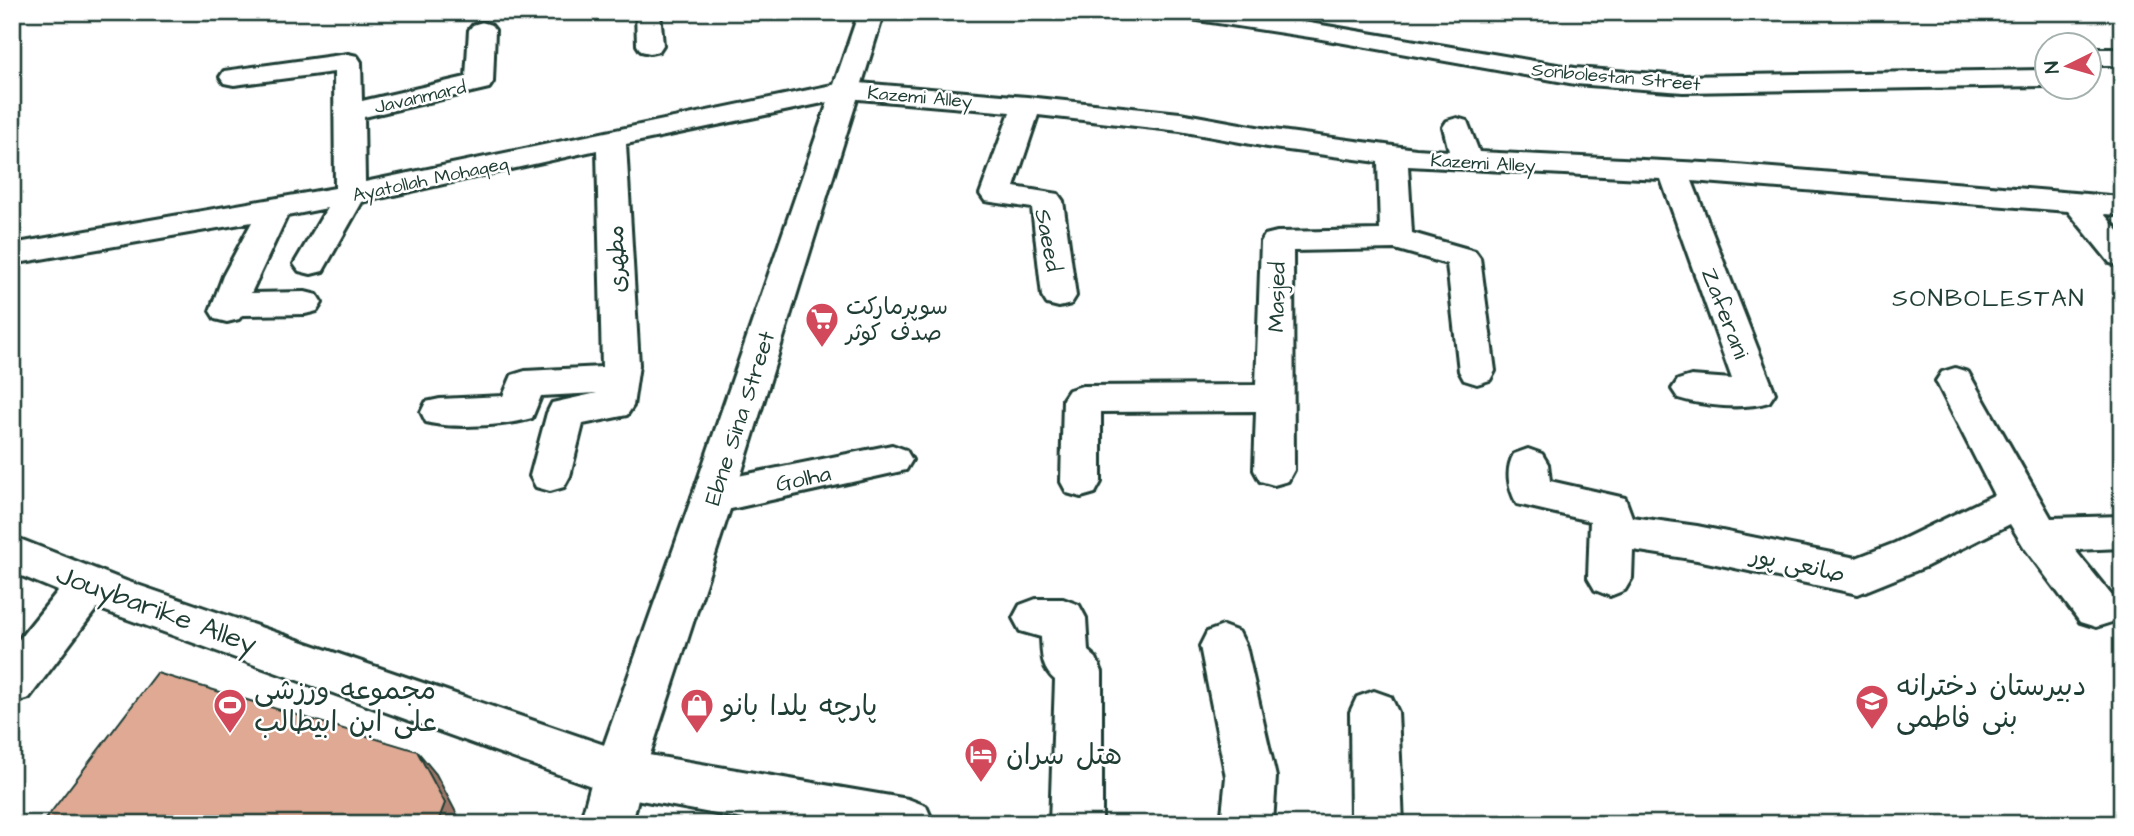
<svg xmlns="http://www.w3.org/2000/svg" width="2134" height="836" font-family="'Architects Daughter','Playpen Sans Arabic',sans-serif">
	<rect width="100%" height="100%" fill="#fff"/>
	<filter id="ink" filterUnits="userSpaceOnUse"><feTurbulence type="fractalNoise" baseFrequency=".0143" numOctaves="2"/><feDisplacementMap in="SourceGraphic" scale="14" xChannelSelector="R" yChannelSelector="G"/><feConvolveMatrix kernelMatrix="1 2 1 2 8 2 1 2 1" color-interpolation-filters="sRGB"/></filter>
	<g filter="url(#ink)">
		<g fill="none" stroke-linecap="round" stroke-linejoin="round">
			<defs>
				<g id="minor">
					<polygon points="636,12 660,12 663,45 659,51 650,53 641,51 637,45"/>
					<polygon points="1179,12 1245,12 1575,68 1683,76 2046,70 2046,86 1683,92 1575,84 1316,38 1191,19 1182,17"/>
					<path d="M482,22L491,25L495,30L493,82L489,88L364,117L365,182L847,82L1027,97L1180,113L1273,130L1416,149L1449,151L1443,127L1447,121L1457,118L1467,121L1479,152L1724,164L2122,197V215L2104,214L2122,235V266L2110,263L2068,211L1692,181L1775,393L1769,402C1743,410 1704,406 1678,398L1672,389L1678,380L1691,376L1732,379L1661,179L1408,166L1412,233L1475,251L1480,258L1495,371L1490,380L1477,384L1464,380L1459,371L1447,264L1395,249L1293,251L1294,470L1288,481L1274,485L1260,481L1254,470L1256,411L1101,412V482L1095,493L1081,497L1067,493L1061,482L1063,399L1069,390L1082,386L1256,385L1261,242L1265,235L1277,232L1380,230L1378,162L1273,148L1180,131L1038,115L1014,187L1058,194L1063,201L1076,296L1071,304L1059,307L1047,304L1042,296L1032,208L985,201L980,194L1010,112L847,98L626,144L639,365L633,406L627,415L583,424L570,476L564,487L550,491L536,487L530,476L547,413L552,403L597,393L541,396L532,418C505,426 453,429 426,422L421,412L426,402L440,399L503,396L512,375L525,371L602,367L597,150L362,202L323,271L311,274L299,271L294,264L327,208L287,216L251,293L305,292L317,295L322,303L317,311L305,314L242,315L239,319L227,322L215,319L210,311L223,276L252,222L12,264V244L335,188L334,72L234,85L224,83L220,77L224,71L348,54L357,56L361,62L362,101L466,77L469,30L473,25Z"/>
					<rect x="2088" y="49" width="34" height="16"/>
					<path d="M1955,368L1968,372L2051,518L2122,516V548L2075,550L2112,596L2118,609L2112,622L2096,627L2080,622L2024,547L2010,524L1925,567L1858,594L1697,560L1633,550L1632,578L1625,590L1610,596L1595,590L1588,578L1590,521L1517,504C1508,488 1505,469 1514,454L1528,449L1542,454L1548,464L1550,481L1625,498L1632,517L1697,526L1856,558L1895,543L1994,495L1936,381L1942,372Z"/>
					<polygon points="892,445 906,450 912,460 906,470 713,513 698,508 692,497 698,486 713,481"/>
					<polygon points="12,536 126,581 619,750 908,799 926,806 934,824 770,824 619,796 97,608 29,698 12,703 12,648 58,591 12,572"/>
					<path d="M1036,599H1063L1079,605L1086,618L1088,651L1096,658L1102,672V824H1050L1055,680C1041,668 1042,654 1041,637L1020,631L1013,618L1020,605Z"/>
					<polygon points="1223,626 1239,632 1246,646 1276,777 1273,824 1221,824 1226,777 1200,646 1207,632"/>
					<polygon points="1374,691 1391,697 1398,712 1403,824 1351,824 1350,712 1357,697"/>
				</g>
				<polygon id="major" points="859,12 884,12 734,497 644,773 632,824 580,824 594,773 692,497"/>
			</defs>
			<!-- minor casing -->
			<use href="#minor" stroke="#1f3d34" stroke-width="6"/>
			<!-- major casing -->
			<use href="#major" stroke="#1f3d34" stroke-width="6"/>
			<!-- minor -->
			<use href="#minor" fill="#fff" fill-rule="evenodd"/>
			<!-- major -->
			<use href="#major" fill="#fff" fill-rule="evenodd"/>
		</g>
		<!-- shaded-wall -->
		<polygon fill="#9c7668" stroke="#1f3d34" stroke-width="2" points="417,751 436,774 462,824 437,824"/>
		<!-- building -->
		<polygon fill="#dfa994" stroke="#1f3d34" stroke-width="2" points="157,673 417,751 445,803 437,824 42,824"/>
	</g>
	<!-- icons -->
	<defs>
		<symbol id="supermarket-pin" viewBox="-11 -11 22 30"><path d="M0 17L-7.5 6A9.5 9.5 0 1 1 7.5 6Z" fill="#d1495b" stroke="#fff"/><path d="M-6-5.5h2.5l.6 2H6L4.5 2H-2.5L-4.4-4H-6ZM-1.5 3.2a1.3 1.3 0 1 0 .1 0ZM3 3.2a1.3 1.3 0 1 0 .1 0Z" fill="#fff"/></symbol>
		<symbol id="school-pin" viewBox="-11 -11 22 30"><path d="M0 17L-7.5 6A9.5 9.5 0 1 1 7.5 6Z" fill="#d1495b" stroke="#fff"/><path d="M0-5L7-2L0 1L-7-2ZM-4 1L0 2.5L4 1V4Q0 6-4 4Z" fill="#fff"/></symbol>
		<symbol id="stadium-pin" viewBox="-11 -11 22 30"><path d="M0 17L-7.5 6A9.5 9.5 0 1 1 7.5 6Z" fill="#d1495b" stroke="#fff"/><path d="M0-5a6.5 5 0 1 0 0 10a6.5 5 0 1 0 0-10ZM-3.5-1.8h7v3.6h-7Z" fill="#fff"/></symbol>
		<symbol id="shop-pin" viewBox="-11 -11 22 30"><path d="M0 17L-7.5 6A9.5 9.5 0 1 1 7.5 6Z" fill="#d1495b" stroke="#fff"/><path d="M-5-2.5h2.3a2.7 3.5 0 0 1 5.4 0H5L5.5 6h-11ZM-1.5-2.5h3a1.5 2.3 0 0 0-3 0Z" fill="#fff"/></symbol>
		<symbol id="hotel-pin" viewBox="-11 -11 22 30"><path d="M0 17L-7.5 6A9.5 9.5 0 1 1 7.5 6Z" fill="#d1495b" stroke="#fff"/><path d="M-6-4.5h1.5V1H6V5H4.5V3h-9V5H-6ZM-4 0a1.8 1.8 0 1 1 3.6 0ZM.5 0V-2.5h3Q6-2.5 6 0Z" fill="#fff"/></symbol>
	</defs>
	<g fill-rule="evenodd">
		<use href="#supermarket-pin" x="803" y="300" width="38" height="52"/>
		<use href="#school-pin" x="1853" y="682" width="38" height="52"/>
		<use href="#stadium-pin" x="211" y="686" width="38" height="52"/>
		<use href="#shop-pin" x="678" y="686" width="38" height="52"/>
		<use href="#hotel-pin" x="962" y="735" width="38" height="52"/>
	</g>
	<g text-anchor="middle" stroke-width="5" stroke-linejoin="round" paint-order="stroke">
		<!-- far-street labels -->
		<g font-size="19" fill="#1f3d34" stroke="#fff">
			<text transform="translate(1616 76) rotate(5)" y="7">Sonbolestan Street</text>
			<text transform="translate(420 96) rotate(-13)" y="7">Javanmard</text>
			<text transform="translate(920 96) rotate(5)" y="7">Kazemi Alley</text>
			<text transform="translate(1483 162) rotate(3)" y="7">Kazemi Alley</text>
			<text transform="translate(430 178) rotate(-12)" y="7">Ayatollah Mohaqeq</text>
		</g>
		<!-- street labels -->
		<g font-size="23" fill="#1f3d34" stroke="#fff">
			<text transform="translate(1049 240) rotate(79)" y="8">Saeed</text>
			<text transform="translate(616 259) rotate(-92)" y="8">مطهری</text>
			<text transform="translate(1276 297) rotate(-89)" y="8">Masjed</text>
			<text transform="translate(1726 313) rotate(69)" y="8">Zaferani</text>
			<text transform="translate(739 418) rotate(-72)" y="8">Ebne Sina Street</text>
			<text transform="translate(803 478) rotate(-12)" y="8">Golha</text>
			<text transform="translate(1798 564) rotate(12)" y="8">صانعی پور</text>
		</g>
		<!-- poi labels -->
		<g font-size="23" fill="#1f3d34" stroke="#fff" text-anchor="start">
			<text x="846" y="314">سوپرمارکت<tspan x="846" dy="26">صدف کوثر</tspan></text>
		</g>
		<!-- neighbourhood labels -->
		<g font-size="24" letter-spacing="2" fill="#1f3d34" stroke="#fff">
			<text x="1989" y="306">SONBOLESTAN</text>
		</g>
		<!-- near-street labels -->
		<g font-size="28" fill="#1f3d34" stroke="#fff">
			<text transform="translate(157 608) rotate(20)" y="10">Jouybarike Alley</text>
		</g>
		<!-- near-poi labels -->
		<g font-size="28" fill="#1f3d34" stroke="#fff" text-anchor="start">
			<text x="1896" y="695">دبیرستان دخترانه<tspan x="1896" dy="32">بنی فاطمی</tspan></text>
			<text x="254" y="699">مجموعه ورزشی<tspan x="254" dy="32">علی ابن ابیطالب</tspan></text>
			<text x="722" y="715">پارچه یلدا بانو</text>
			<text x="1006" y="764">هتل سران</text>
		</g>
	</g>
	<!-- margin -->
	<rect width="2134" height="836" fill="none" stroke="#fff" stroke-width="42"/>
	<rect x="21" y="21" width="2092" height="794" fill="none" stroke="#1f3d34" stroke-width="2.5" filter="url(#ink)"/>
	<!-- north arrow -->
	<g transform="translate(2068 66) rotate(265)"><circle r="33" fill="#ffffff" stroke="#a5b1ae" stroke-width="2"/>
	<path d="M0-5L12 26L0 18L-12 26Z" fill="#d1495b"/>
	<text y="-10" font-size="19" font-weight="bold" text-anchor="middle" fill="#1f3d34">N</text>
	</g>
</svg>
